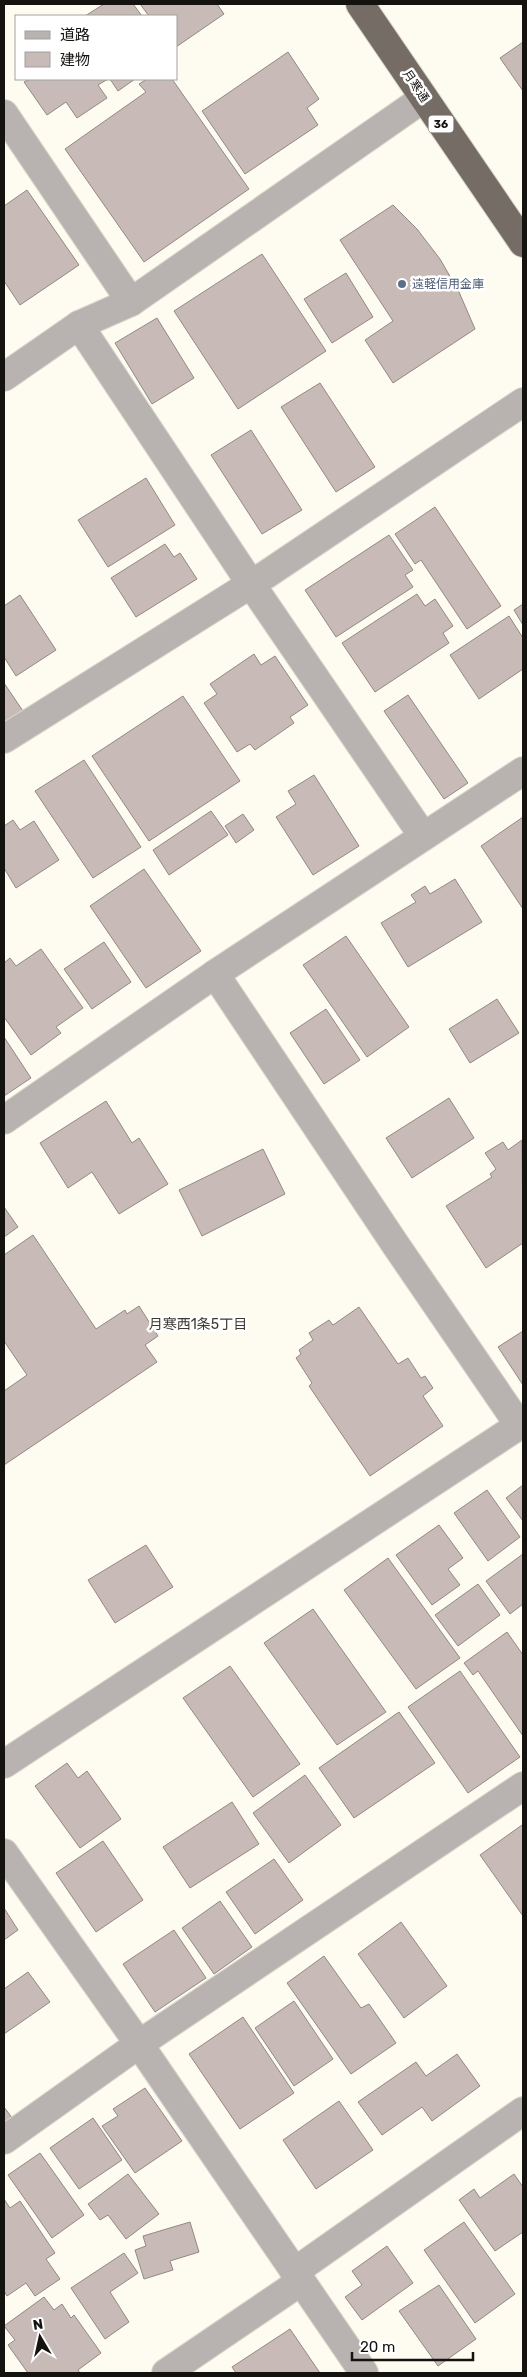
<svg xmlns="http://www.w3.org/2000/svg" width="527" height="2377" font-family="Rubik,'Noto Sans JP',sans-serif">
	<rect width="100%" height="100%" fill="#fefcf0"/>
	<!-- building -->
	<g fill="#c7bab7" stroke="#948885">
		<polygon points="104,4 133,4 142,16 85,16"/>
		<polygon points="140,4 217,4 224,14 176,47 176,16 149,16"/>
		<polygon points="523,42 523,91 500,58"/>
		<polygon points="288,52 319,99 307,108 318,125 245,174 202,111"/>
		<polygon points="30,79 108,79 98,85 107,98 77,118 66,102 47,115 24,82"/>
		<polygon points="110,79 135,79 118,91"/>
		<polygon points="147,79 172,79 249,189 144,262 65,149 146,92 139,84"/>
		<polygon points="27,190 79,265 20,305 4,281 4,206"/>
		<polygon points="393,205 417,229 440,259 459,292 475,329 393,383 365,340 393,321 340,240"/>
		<polygon points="262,254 326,351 238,409 174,311"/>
		<polygon points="346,273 373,317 332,343 304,299"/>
		<polygon points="157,318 194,378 152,404 115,343"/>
		<polygon points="320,383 375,467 336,492 281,407"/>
		<polygon points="251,430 302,510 262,534 211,455"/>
		<polygon points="146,478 175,525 108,567 78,520"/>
		<polygon points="435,507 501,606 467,629 421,560 415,564 395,534"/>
		<polygon points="389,535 413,570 405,575 413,587 336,637 305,590"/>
		<polygon points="165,544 174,557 180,553 197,579 136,617 111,578"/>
		<polygon points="417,594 425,606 435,599 453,626 443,633 449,643 375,692 342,643"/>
		<polygon points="20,595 56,650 16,676 4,657 4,606"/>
		<polygon points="523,604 523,625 514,610"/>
		<polygon points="509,616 523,638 523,669 479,699 450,655"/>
		<polygon points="254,654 261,665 275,656 308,705 290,717 294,723 255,750 250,744 237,752 204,703 217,694 210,684"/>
		<polygon points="4,683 23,711 4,725"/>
		<polygon points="408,695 468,783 444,799 384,711"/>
		<polygon points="183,696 240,781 149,841 92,756"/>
		<polygon points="84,760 141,847 93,878 35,791"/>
		<polygon points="314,775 359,846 313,875 276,817 296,804 288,791"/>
		<polygon points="211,811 228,835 169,875 153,850"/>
		<polygon points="243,814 254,830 236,843 225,826"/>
		<polygon points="523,817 523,909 481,846"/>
		<polygon points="13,820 20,830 34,821 59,860 16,888 4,868 4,826"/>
		<polygon points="144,869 201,951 146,988 90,906"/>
		<polygon points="455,879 482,922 408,967 381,923 416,902 411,895 425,886 430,894"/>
		<polygon points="346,936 409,1027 367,1057 303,965"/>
		<polygon points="104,942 131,982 92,1009 64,969"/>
		<polygon points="41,949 83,1008 56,1027 61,1033 31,1055 4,1017 4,963 10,958 16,966"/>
		<polygon points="497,999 519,1033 470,1063 449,1029"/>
		<polygon points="326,1009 360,1060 324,1084 290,1033"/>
		<polygon points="4,1037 31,1078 4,1096"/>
		<polygon points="449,1098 474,1138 412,1178 386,1138"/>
		<polygon points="106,1101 132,1143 139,1138 168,1184 119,1214 92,1172 68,1188 40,1143"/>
		<polygon points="522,1140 523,1243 486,1268 446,1206 492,1177 490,1174 496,1169 485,1153 503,1142 508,1150"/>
		<polygon points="263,1149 285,1194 202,1236 179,1190"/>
		<polygon points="4,1207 18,1227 4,1237"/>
		<polygon points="33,1235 96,1329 125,1310 127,1314 139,1306 158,1336 145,1345 157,1362 4,1465 4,1391 27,1375 4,1341 4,1255"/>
		<polygon points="359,1307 398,1364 408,1358 421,1378 425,1376 433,1388 423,1396 443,1426 370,1476 309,1386 312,1383 296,1358 301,1354 299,1350 313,1340 309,1333 329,1320 333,1325"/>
		<polygon points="523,1331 523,1385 498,1347"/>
		<polygon points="523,1485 523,1521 506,1498"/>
		<polygon points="487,1490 520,1537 488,1561 454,1513"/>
		<polygon points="439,1525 463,1558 448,1569 460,1585 432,1605 396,1555"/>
		<polygon points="146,1545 173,1587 115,1623 88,1580"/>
		<polygon points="523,1554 523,1604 510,1614 486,1581"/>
		<polygon points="388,1558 460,1658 416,1689 344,1590"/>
		<polygon points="478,1584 500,1615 458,1646 435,1615"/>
		<polygon points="313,1609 386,1712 337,1745 264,1643"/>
		<polygon points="507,1632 523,1655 523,1736 478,1671 473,1675 464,1663"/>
		<polygon points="230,1666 300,1764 253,1797 183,1698"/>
		<polygon points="460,1671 520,1757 468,1793 408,1707"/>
		<polygon points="399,1712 435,1763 354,1818 319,1768"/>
		<polygon points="67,1763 78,1778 87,1771 121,1819 80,1848 35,1786"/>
		<polygon points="305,1775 341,1825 289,1863 253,1813"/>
		<polygon points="232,1802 259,1844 190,1888 163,1847"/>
		<polygon points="522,1825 523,1826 523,1916 480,1855"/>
		<polygon points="103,1841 143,1900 96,1932 56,1873"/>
		<polygon points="274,1859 303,1900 255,1934 226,1892"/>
		<polygon points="220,1901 252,1947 214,1974 182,1928"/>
		<polygon points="4,1908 18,1930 4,1940"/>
		<polygon points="401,1922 447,1986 404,2018 358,1954"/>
		<polygon points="174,1930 206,1978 155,2012 123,1964"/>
		<polygon points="324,1956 361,2008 369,2004 396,2043 351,2074 287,1983"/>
		<polygon points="28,1972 50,2002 4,2034 4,1989"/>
		<polygon points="294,2001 333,2059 294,2086 255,2028"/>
		<polygon points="243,2017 294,2093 240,2129 189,2054"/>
		<polygon points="457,2054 480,2086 432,2121 422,2107 382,2135 358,2102 416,2062 426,2076"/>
		<polygon points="145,2088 182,2141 135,2173 102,2126 118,2116 113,2109"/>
		<polygon points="339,2101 373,2150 316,2189 283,2140"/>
		<polygon points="4,2107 13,2119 4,2126"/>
		<polygon points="93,2118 122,2160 79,2189 50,2148"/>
		<polygon points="40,2153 84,2215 52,2238 8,2175"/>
		<polygon points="128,2174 159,2214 126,2239 108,2215 100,2220 88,2204"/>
		<polygon points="514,2174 523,2187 523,2232 495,2251 459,2200 474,2189 480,2198"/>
		<polygon points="4,2199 10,2208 20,2201 55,2253 46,2259 60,2279 35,2296 26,2283 7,2296 4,2291"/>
		<polygon points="190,2222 199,2252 170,2261 173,2270 144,2279 135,2250 146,2246 143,2236"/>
		<polygon points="464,2222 515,2294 475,2323 424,2250"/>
		<polygon points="387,2246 413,2283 362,2320 345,2297 362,2285 352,2271"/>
		<polygon points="124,2253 138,2273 110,2292 129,2322 105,2339 71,2288"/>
		<polygon points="439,2285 476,2339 438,2366 399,2311"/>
		<polygon points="44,2297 54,2310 62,2304 71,2318 74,2315 101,2353 78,2370 80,2373 28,2373 8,2345 15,2340 4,2326"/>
		<polygon points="290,2329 320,2373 236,2373 232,2367"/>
	</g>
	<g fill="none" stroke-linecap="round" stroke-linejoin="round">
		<defs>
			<g id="minor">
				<polyline points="4,114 131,302"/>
				<polyline points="79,325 251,584 423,836"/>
				<polyline points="4,377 79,325 131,302 424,98"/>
				<polyline points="4,739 267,574 523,402"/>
				<polyline points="215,974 395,1244 519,1425"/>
				<polyline points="4,1120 215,974 523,771"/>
				<polyline points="4,1764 523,1423"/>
				<polyline points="4,1853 139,2044 364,2373"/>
				<polyline points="4,2140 139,2044 523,1786"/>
				<polyline points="294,2272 523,2111"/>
				<polyline points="166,2373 300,2282"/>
			</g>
			<polyline id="trunk" points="360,4 523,243"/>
		</defs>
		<!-- minor casing -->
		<use href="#minor" stroke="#d9d7cc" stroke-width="30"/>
		<!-- trunk casing -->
		<use href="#trunk" stroke="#d9d7cc" stroke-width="30"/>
		<!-- minor -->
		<use href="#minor" stroke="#b8b3b0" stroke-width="28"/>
		<!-- trunk -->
		<use href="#trunk" stroke="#756c66" stroke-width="28"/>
	</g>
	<!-- markers -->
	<circle fill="#5c6f8a" stroke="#fff" stroke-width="2" cx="402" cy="284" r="5"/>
	<g text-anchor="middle" stroke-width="5" stroke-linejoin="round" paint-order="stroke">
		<!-- shield labels -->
		<rect fill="#fff" stroke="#5a5a57" stroke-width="1" x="428.5" y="115.5" width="25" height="17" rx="4"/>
		<g font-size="11" font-weight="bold" fill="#14130f">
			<text x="441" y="128">36</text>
		</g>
		<!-- street labels -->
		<g font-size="12" fill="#14130f" stroke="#fff">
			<text transform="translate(416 86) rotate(56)" y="4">月寒通</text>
		</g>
		<!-- service labels -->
		<g font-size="12" fill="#4e5e75" stroke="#fff" text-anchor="start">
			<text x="412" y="288">遠軽信用金庫</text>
		</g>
		<!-- neighbourhood labels -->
		<g font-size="14" fill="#3b3930" stroke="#fff">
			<text x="198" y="1329">月寒西1条5丁目</text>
		</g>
	</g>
	<!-- border -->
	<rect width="527" height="2377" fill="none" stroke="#14130f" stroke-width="10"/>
	<!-- legend -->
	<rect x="15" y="15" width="162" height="65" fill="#ffffff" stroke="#a1a19f"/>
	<rect x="25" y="31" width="25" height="8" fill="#b8b3b0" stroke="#a1a19f"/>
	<text x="60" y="40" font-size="15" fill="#14130f">道路</text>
	<rect x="25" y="52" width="25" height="15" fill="#c7bab7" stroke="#a1a19f"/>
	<text x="60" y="65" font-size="15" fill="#14130f">建物</text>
	<!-- north arrow -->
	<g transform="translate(40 2337) rotate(351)" stroke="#ffffff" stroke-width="4" paint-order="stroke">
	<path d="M0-4L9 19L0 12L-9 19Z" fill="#14130f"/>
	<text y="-8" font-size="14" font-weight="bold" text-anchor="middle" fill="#14130f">N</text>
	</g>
	<!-- scale -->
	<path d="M352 2352v8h121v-8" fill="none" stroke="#14130f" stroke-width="2.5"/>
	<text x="360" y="2352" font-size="15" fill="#14130f" stroke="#ffffff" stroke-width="4" paint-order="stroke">20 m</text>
</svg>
